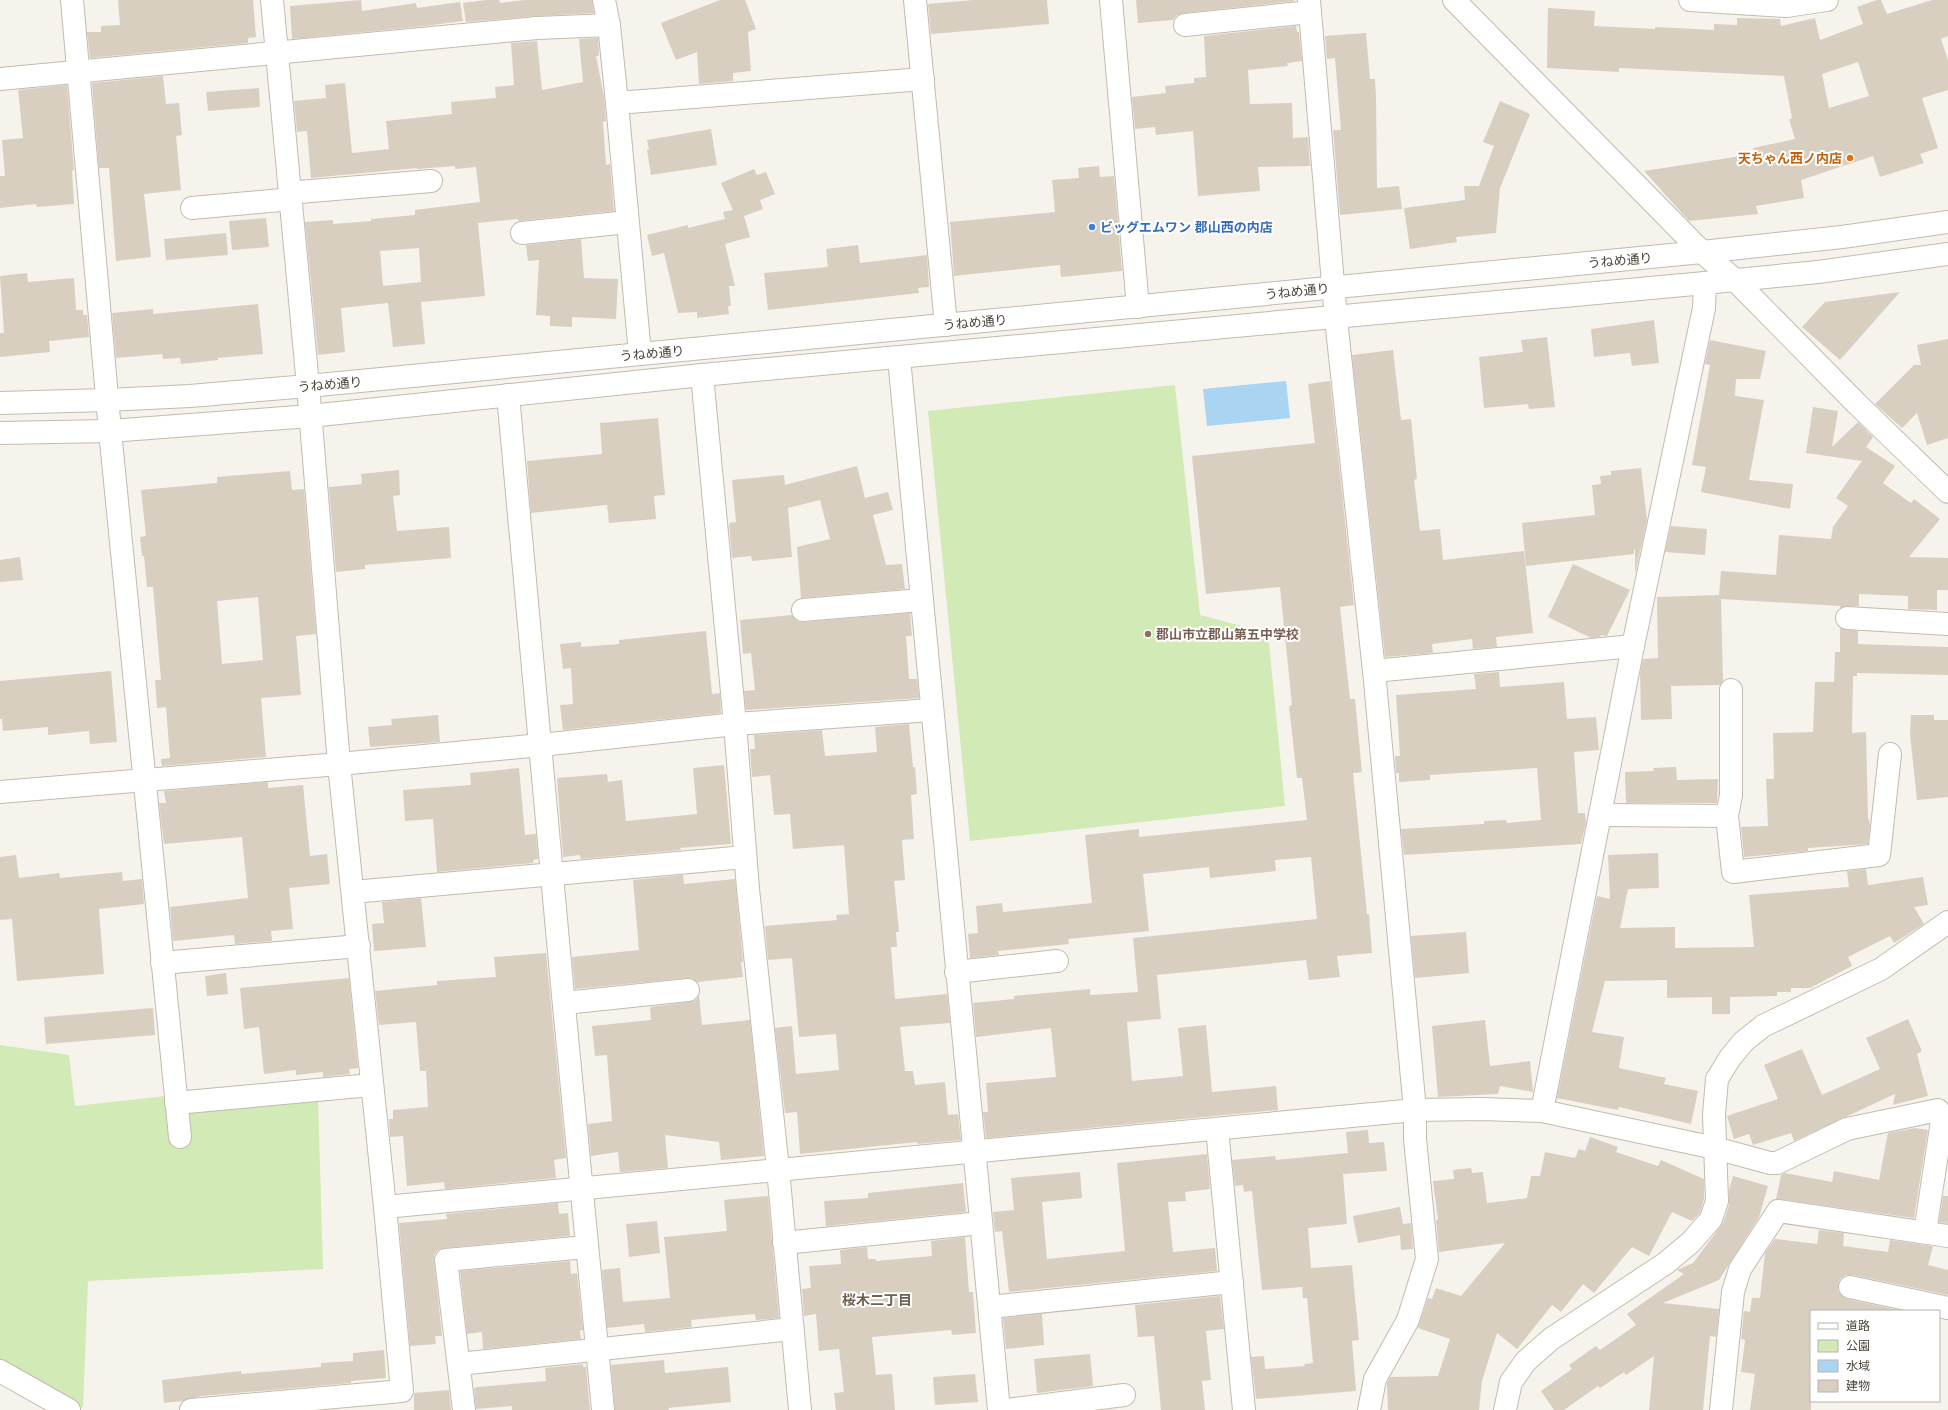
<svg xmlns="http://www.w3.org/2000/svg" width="1948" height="1410" font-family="Montserrat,'Noto Sans JP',sans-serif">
	<rect width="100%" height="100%" fill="#f6f3ec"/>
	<!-- green -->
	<g fill="#d2eab5">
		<polygon points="1175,385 1200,615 1268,633 1285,806 970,841 928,411"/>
		<polygon points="0,1045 69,1055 75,1106 165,1096 166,1109 318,1099 323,1269 88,1281 83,1407 77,1408 0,1361"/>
	</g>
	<!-- water -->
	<polygon fill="#a9d4f2" points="1286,381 1290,418 1207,426 1203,389"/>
	<!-- building -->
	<g fill="#d8cfc1" fill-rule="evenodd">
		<polygon points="118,0 253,0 256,37 248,38 248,43 90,58 87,32 101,32 101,26 120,25"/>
		<polygon points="361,0 362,11 416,3 417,8 460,2 463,21 425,26 292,39 290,6"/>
		<polygon points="486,0 499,0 500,3 525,0 592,0 594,13 536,16 466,22 463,3"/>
		<polygon points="720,0 745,0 756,29 748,32 751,71 733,73 733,81 699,84 697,52 676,60 661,23"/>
		<polygon points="973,0 1047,0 1049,24 931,34 928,4"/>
		<polygon points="1136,0 1294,0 1294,1 1184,13 1177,15 1173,20 1138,23"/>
		<path d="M1877,0H1881L1887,14L1932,0H1948V36L1941,39L1948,60V90L1922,98L1938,148L1920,154L1924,163L1880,177L1873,156L1801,180L1804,198L1756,206L1758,214L1689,221L1644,171L1754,154L1753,148L1795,139L1789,119L1792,118L1784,76L1619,68V72L1547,68L1548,8L1595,11L1594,26L1655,29V27L1714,30V24L1737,25V18L1780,19L1781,26L1815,18L1820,40L1863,24L1857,7ZM1858,62L1869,96L1829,108L1822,74Z"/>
		<polygon points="1296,26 1297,32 1299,32 1302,61 1287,63 1288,66 1248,70 1250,104 1292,103 1293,138 1308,137 1310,166 1258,167 1260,191 1198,196 1193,131 1156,135 1155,127 1135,129 1132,97 1166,93 1165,86 1194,83 1194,78 1206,77 1204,36"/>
		<polygon points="1366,33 1370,79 1375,79 1376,97 1377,188 1399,186 1402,209 1340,215 1333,130 1341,130 1335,58 1327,59 1325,36"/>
		<path d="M598,38L599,56H596L604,97L606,121L603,122L606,165L610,164L614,211L518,221V219L478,223L485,296L421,302L425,344L393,347L388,303L341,308L345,352L318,355L305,222L333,220V224L371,221V219L415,215V210L480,202L476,167L455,169V166L417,169V168L311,178L307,131L297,132L294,101L326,98L325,85L345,83L352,153L389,149L386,121L452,114L451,102L496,98L495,87L514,85L511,43L537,41L542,90L583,82L579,39ZM419,248L421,282L383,286L380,251Z"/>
		<polygon points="163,76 166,104 179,103 182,135 176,136 181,190 144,194 151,257 116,261 109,168 99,168 92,83"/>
		<polygon points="67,85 74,170 72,171 74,204 37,207 36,204 0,208 0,176 5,176 2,140 23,138 18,90"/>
		<polygon points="259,88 260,107 208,111 206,92"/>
		<polygon points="1500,101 1530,114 1500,188 1496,233 1456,237 1457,242 1410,249 1404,208 1465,200 1464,186 1479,186 1494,146 1483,142"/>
		<polygon points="711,129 717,165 651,175 647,150 649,150 647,140"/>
		<polygon points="1099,166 1100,177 1114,176 1122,271 1061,277 1060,265 954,276 950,222 1055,212 1052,180 1079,178 1078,168"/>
		<polygon points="754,169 757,175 766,172 775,194 760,200 763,209 744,216 750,237 725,244 735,286 729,286 731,306 728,306 729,314 697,318 697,312 678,313 664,253 652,256 647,235 688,225 688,228 725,219 723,212 733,210 721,183"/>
		<polygon points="266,218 269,247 232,250 229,221"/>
		<polygon points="226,233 228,255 166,260 164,239"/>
		<polygon points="581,239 584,278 618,279 616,319 572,317 572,327 550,326 550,316 536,315 539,260 528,261 526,245"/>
		<polygon points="858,245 860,263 927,255 929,287 918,288 919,293 768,310 764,273 828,267 826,249"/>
		<polygon points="27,273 28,282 74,278 76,310 83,310 83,315 87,315 89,337 49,341 50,352 0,357 0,333 4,333 0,276"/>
		<polygon points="1900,292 1840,360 1802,327 1825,302"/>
		<polygon points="258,304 263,354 218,358 218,360 181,364 180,358 163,359 162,354 116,358 112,313 153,309 153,314"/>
		<polygon points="1654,320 1659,363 1632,366 1630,353 1594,357 1591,329"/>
		<polygon points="1547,337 1555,407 1529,409 1528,404 1484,408 1479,357 1523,352 1521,340"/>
		<polygon points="1948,339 1948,438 1927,445 1917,413 1902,428 1875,404 1914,365 1921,365 1917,345"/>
		<polygon points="1710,340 1766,351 1760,379 1736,379 1735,396 1764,400 1749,480 1793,484 1790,509 1701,492 1706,467 1692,465 1710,365 1705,364"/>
		<polygon points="1393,350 1401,420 1411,419 1417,479 1414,480 1420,531 1440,529 1443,560 1524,551 1533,633 1496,637 1497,647 1473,649 1472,639 1432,644 1433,653 1385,657 1352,355"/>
		<polygon points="1330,381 1354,605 1340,607 1350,699 1355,699 1362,772 1353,773 1367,914 1369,914 1372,953 1337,956 1340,977 1309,980 1306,960 1157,975 1161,1019 1127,1022 1132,1081 1183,1076 1178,1028 1206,1025 1212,1092 1276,1086 1278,1110 986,1138 983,1112 988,1112 986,1083 1056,1077 1051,1028 976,1037 973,1003 1014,999 1014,996 1090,989 1090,995 1138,992 1133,938 1317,919 1311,857 1275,860 1276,871 1210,878 1209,867 1143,874 1149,931 1068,939 1069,944 998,951 999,955 970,958 968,934 978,933 976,906 1002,903 1003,912 1092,903 1085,835 1139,829 1139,837 1307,820 1302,778 1297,778 1289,706 1292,705 1280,587 1206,594 1192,456 1315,443 1308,384"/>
		<polygon points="1813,407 1838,411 1832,447 1858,422 1873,437 1866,447 1895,466 1883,483 1911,503 1914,499 1940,519 1909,557 1948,558 1948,590 1937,590 1937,610 1908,609 1908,596 1859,594 1859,606 1847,606 1840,608 1840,606 1721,599 1723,681 1720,685 1671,686 1672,719 1641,720 1640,673 1643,659 1658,658 1657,597 1719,595 1721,571 1776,575 1779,535 1831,539 1833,527 1848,506 1836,498 1862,461 1806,453"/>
		<polygon points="658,418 665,495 654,496 656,519 609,523 607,505 531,513 527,461 602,454 600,423"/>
		<polygon points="857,466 865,498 888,492 893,510 873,515 886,565 902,564 905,589 801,598 797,547 830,539 820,500 788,508 792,557 752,561 751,556 732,558 729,523 736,522 732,480 784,475 785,485"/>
		<polygon points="1641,468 1647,520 1635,574 1635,550 1634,549 1634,554 1526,566 1522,523 1595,515 1592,485 1601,484 1600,476 1611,475 1611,471"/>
		<polygon points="399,470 400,495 393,496 397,531 449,527 451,558 365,565 365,569 336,572 329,487 362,484 361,474"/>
		<path d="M290,471L292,490L304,489L316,634L296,636L301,695L261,698L266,757L162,766L161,759L170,758L166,707L157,708L155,680H161L153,587H147L144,556H142L140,537L146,536L141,490L217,483V477ZM258,597L263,660L222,664L217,601Z"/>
		<polygon points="1671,526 1707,529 1705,555 1665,552"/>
		<polygon points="20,557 23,580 0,582 0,560"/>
		<polygon points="1573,564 1630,590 1607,636 1601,635 1600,637 1591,638 1548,617"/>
		<polygon points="910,613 912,636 906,636 909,679 917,679 919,698 746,710 744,691 755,690 751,653 743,654 740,620 792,615 797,621 804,622"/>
		<polygon points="1840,628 1858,631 1858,644 1948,647 1948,675 1857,673 1857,676 1853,676 1852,733 1866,732 1868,819 1869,819 1870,826 1868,844 1808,848 1808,851 1744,857 1741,827 1768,826 1766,779 1774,779 1773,733 1813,732 1815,682 1834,682 1835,652 1840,652"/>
		<polygon points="706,631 712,694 720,693 721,713 563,730 560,705 573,704 571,668 563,669 560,644 581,642 581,647 619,644 619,640"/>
		<polygon points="111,671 117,742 90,744 89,731 48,735 48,727 3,731 2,719 0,719 0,681"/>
		<polygon points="1499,672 1500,687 1564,682 1567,719 1596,717 1599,750 1574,752 1578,813 1585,813 1586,822 1581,844 1404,855 1401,829 1484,824 1484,821 1506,820 1507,823 1541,820 1537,768 1430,775 1430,780 1399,782 1399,773 1396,773 1395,756 1400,756 1396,695 1476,689 1474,674"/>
		<polygon points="438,715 440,742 370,747 368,727 392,725 391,719"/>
		<polygon points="1911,715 1934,715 1934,720 1948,720 1948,797 1917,800 1910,734"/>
		<polygon points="909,724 913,767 915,767 917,794 911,795 914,839 902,840 905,880 894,881 899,932 896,932 897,947 891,947 895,999 947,994 950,1023 900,1027 905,1071 913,1071 915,1085 945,1082 948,1115 958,1114 961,1140 918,1144 917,1142 800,1154 797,1112 785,1113 775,1028 792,1026 796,1074 839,1070 836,1034 799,1037 792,958 768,960 765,926 837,920 836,915 849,914 844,845 793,849 790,814 774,815 770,775 752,777 750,749 755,749 754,735 822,730 825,756 877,752 875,727"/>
		<polygon points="724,765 731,844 680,848 681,850 581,859 580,855 563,857 557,778 607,774 608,782 622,780 626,821 697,814 693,768"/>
		<polygon points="1676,767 1677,780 1718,779 1717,803 1626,803 1625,772 1654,771 1653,768"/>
		<polygon points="519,768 525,835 536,834 538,859 533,860 533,863 437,872 433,819 405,821 403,790 471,785 470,773"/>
		<polygon points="268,782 268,788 303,785 310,856 327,854 330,884 289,888 293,929 271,931 272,941 235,944 234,935 173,941 170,907 248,898 242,837 164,844 159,803 166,803 164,791"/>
		<polygon points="1658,853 1659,888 1628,889 1620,928 1675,927 1675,948 1754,947 1749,895 1849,887 1847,871 1866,869 1868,885 1923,877 1928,905 1914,907 1924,924 1894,943 1890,936 1848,957 1852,966 1810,988 1791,988 1791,992 1777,992 1777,996 1730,997 1730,1014 1712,1014 1712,997 1667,998 1667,980 1605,981 1592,1032 1624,1037 1619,1068 1666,1078 1664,1084 1698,1091 1691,1124 1619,1107 1618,1110 1557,1098 1597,896 1610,899 1608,855"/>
		<polygon points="16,855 19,878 59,873 60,878 122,872 123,881 142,879 144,904 99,909 104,974 17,981 12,919 0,920 0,857"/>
		<polygon points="683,875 684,884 735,879 743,962 741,962 743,977 698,982 698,983 693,979 687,978 575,989 572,957 639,950 633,880"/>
		<polygon points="421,898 426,947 374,951 372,924 384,923 382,902"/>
		<polygon points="1466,932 1469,973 1415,978 1411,936"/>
		<polygon points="546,953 566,1158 554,1160 556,1178 445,1189 444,1182 407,1186 403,1136 390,1137 389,1119 393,1119 393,1110 428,1107 426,1071 420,1071 416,1022 379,1025 375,991 437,985 437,981 496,977 494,957"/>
		<polygon points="226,973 228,994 207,996 205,976"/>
		<polygon points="349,978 358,1068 349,1069 350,1074 323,1077 323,1072 296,1075 296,1070 264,1074 259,1027 244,1029 240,988"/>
		<polygon points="699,995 702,1025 750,1020 764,1156 721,1160 719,1142 665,1135 668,1168 620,1172 618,1152 591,1156 588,1124 612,1121 607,1055 595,1056 592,1026 651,1020 650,1007 689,1002 696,1000"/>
		<polygon points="153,1008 155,1035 46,1044 44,1017"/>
		<polygon points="1908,1019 1922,1051 1917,1054 1928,1096 1893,1105 1895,1094 1794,1141 1791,1133 1753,1145 1749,1134 1734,1139 1727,1116 1778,1099 1764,1065 1802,1049 1822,1095 1880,1069 1866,1038"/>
		<polygon points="1485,1020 1490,1066 1530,1061 1533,1092 1500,1086 1498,1094 1438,1097 1432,1026"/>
		<polygon points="1915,1128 1928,1130 1914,1218 1776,1199 1781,1175 1785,1173 1832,1182 1834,1171 1879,1180 1888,1133"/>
		<polygon points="1368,1130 1369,1143 1384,1142 1387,1171 1343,1174 1347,1224 1308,1228 1311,1268 1352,1265 1359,1340 1352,1341 1356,1391 1256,1399 1251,1357 1264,1356 1265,1369 1305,1366 1304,1364 1313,1363 1307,1298 1303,1298 1302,1287 1262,1290 1252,1191 1244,1192 1243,1185 1235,1186 1232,1160 1275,1156 1276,1160 1348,1153 1346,1132"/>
		<polygon points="1590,1137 1618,1147 1616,1152 1658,1166 1661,1160 1704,1179 1704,1199 1700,1213 1692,1221 1672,1212 1649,1256 1632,1247 1594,1293 1583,1284 1561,1312 1552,1305 1517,1349 1497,1333 1482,1381 1479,1410 1388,1410 1387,1383 1390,1377 1438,1376 1450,1339 1418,1328 1428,1298 1432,1299 1436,1288 1461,1296 1505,1243 1439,1252 1436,1220 1438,1220 1433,1181 1454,1179 1453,1170 1471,1168 1472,1173 1483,1172 1487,1203 1527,1198 1531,1176 1540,1176 1545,1152 1575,1158 1579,1149 1585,1151"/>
		<polygon points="1207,1154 1210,1189 1185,1192 1186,1201 1168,1202 1173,1252 1215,1248 1217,1271 1009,1292 1002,1231 995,1232 993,1212 1014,1210 1011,1178 1080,1172 1082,1198 1042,1202 1047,1259 1125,1251 1117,1163"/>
		<polygon points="1733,1176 1768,1186 1759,1217 1719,1280 1663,1303 1719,1309 1716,1337 1710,1336 1703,1410 1649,1410 1654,1356 1626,1375 1624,1372 1600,1388 1598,1386 1564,1410 1554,1410 1541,1391 1572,1369 1569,1365 1596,1346 1600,1350 1636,1325 1627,1314 1684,1274 1677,1270 1693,1263 1723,1223 1729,1205 1729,1190"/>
		<polygon points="963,1183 966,1212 826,1226 824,1201 868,1198 868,1193"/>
		<polygon points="768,1196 779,1318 756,1320 755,1314 691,1320 692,1327 645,1332 644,1324 607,1328 602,1270 620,1268 623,1302 670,1298 664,1237 727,1231 724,1200"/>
		<polygon points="1943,1196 1948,1196 1948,1223 1939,1222"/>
		<polygon points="558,1203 559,1214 568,1213 570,1236 445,1248 438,1250 434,1255 434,1261 442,1336 435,1336 436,1344 410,1346 399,1223 447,1219 446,1214"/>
		<polygon points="1400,1207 1403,1224 1411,1223 1413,1249 1401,1250 1400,1235 1358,1243 1353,1216"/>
		<polygon points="657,1221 660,1253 629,1257 626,1224"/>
		<polygon points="1819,1230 1844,1233 1843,1246 1888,1252 1890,1240 1933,1246 1928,1265 1948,1270 1948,1295 1853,1275 1846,1275 1840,1279 1838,1285 1838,1291 1842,1296 1847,1299 1902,1311 1811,1311 1811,1410 1750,1410 1755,1374 1741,1372 1745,1340 1741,1339 1744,1311 1750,1312 1752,1298 1760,1298 1765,1253 1775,1239 1817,1244"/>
		<polygon points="965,1237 969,1292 973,1292 976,1333 952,1335 951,1330 872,1337 876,1375 892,1374 895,1410 836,1410 834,1393 844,1392 839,1349 819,1351 816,1314 804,1316 802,1289 811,1288 809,1266 841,1264 840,1250 867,1247 868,1259 876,1259 876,1261 932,1256 931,1241"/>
		<polygon points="570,1261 571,1274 577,1273 583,1330 580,1330 581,1339 483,1349 482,1332 467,1334 460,1271"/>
		<polygon points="1220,1296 1224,1329 1206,1331 1211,1380 1202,1381 1205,1410 1161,1410 1154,1336 1138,1337 1135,1305"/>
		<polygon points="1042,1314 1044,1345 1006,1349 1003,1318"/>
		<polygon points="384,1350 386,1378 351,1381 351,1383 201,1396 183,1401 164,1403 162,1380 241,1371 241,1374 321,1367 321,1363 353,1361 353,1353"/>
		<polygon points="1090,1354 1093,1386 1037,1393 1034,1359"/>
		<polygon points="664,1360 665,1373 728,1367 731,1402 668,1408 669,1410 615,1410 611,1365"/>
		<polygon points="583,1364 583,1367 586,1367 590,1410 512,1410 512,1406 476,1409 474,1388 477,1387 546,1381 545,1368"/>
		<polygon points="975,1374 978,1402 935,1405 933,1377"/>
		<polygon points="449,1390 451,1410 414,1410 414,1393"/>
	</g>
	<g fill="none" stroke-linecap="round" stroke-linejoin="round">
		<defs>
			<g id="minor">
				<polyline points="72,0 110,431 180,1137"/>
				<polyline points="604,0 609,25 617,103 640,354"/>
				<polyline points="915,0 946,325"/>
				<polyline points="1111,0 1138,307"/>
				<polyline points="1309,0 1336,319 1374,671 1415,1110 1415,1139 1427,1259 1408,1320 1375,1379 1369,1410"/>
				<polyline points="1454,0 1702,252 1735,280 1856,403 1948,492"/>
				<polyline points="1690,0 1786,6 1827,0"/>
				<polyline points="1185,25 1310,12"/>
				<polyline points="0,79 537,28 609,25"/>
				<polyline points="617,103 923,79"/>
				<polyline points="192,208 281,200 299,192 431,181"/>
				<polyline points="522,233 628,222"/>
				<polyline points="899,358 999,1410"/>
				<polyline points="702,375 735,724 748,889 778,1169 800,1410"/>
				<path d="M508,395C539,733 569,1072 603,1410"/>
				<polyline points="0,403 107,400 190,396 308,386 1702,252 1842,237 1948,222"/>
				<polyline points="0,433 110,431 310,416 702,375 1705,283 1818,272 1948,254"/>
				<polyline points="803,610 921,600"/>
				<polyline points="1847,618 1948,624"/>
				<polyline points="1374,671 1633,646"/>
				<polyline points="0,792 339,764 541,745 735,724 931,710"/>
				<polyline points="1600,815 1727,816 1733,872 1879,855 1890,754"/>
				<polyline points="1727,816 1731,795 1731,690"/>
				<polyline points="353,892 745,857"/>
				<polyline points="162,963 359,946"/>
				<polyline points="956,972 1057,961"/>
				<polyline points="565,1003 688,990"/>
				<polyline points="176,1103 371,1085"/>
				<polyline points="1542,1111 1633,646 1704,308 1705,283"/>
				<polyline points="1217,1129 1244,1410"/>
				<polyline points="385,1207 1415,1110 1482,1109 1542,1111 1715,1148 1770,1163 1777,1163 1847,1129 1938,1110 1942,1121 1925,1232"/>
				<polyline points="784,1243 981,1223"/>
				<polyline points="1850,1287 1948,1308"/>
				<polyline points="990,1307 1232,1282"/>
				<polyline points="459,1364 792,1329"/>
				<polyline points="0,1371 69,1410"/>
				<polyline points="191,1410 402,1391 385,1207 339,764 308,386 272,0"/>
				<polyline points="464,1410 446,1260 586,1247"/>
				<polyline points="1006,1410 1124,1395"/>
				<polyline points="1505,1410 1511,1382 1526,1361 1551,1339 1666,1263 1691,1242 1711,1219 1717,1201 1714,1114 1717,1079 1730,1058 1743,1042 1763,1026 1881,969 1948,922"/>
				<polyline points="1721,1410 1733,1292 1740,1269 1778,1211 1948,1236"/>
			</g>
		</defs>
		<!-- minor casing -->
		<use href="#minor" stroke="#c2bbae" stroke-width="24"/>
		<!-- minor -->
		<use href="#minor" stroke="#fff" stroke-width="22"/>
	</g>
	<!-- markers -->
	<circle fill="#e8710a" stroke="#fff" stroke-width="1.5" cx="1850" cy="158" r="4"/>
	<circle fill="#3f7fe0" stroke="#fff" stroke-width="1.5" cx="1092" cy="227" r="4"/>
	<circle fill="#8d6e63" stroke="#fff" stroke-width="1.5" cx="1148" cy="634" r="4"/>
	<g text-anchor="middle" stroke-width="4" stroke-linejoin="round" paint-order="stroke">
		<!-- food labels -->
		<g font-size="13" font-weight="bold" fill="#c56008" stroke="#fff" text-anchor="end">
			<text x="1842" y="163">天ちゃん西ノ内店</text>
		</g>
		<!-- shop labels -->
		<g font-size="13" font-weight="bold" fill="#366cbe" stroke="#fff" text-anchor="start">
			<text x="1100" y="232">ビッグエムワン 郡山西の内店</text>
		</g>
		<!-- street labels -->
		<g font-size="13" fill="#4b4439" stroke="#fff">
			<text transform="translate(1620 260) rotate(-5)" y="5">うねめ通り</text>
			<text transform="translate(1297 291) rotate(-6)" y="5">うねめ通り</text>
			<text transform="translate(975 322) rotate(-5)" y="5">うねめ通り</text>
			<text transform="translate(652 353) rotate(-5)" y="5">うねめ通り</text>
			<text transform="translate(330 384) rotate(-5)" y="5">うねめ通り</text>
		</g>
		<!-- education labels -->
		<g font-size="13" font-weight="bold" fill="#785e54" stroke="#fff" text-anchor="start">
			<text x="1156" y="639">郡山市立郡山第五中学校</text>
		</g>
		<!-- neighbourhood labels -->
		<g font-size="14" font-weight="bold" fill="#6e6250" stroke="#fff">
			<text x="877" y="1305">桜木二丁目</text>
		</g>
	</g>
	<!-- legend -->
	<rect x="1810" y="1310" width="130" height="92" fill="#ffffff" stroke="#b7b4b0"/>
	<rect x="1818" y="1323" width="20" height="6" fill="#ffffff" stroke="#b7b4b0"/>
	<text x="1846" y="1330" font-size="12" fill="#4b4439">道路</text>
	<rect x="1818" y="1340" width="20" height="12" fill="#d2eab5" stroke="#b7b4b0"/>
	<text x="1846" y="1350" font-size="12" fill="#4b4439">公園</text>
	<rect x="1818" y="1360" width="20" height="12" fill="#a9d4f2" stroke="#b7b4b0"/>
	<text x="1846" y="1370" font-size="12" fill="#4b4439">水域</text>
	<rect x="1818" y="1380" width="20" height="12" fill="#d8cfc1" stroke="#b7b4b0"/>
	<text x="1846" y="1390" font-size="12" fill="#4b4439">建物</text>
</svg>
